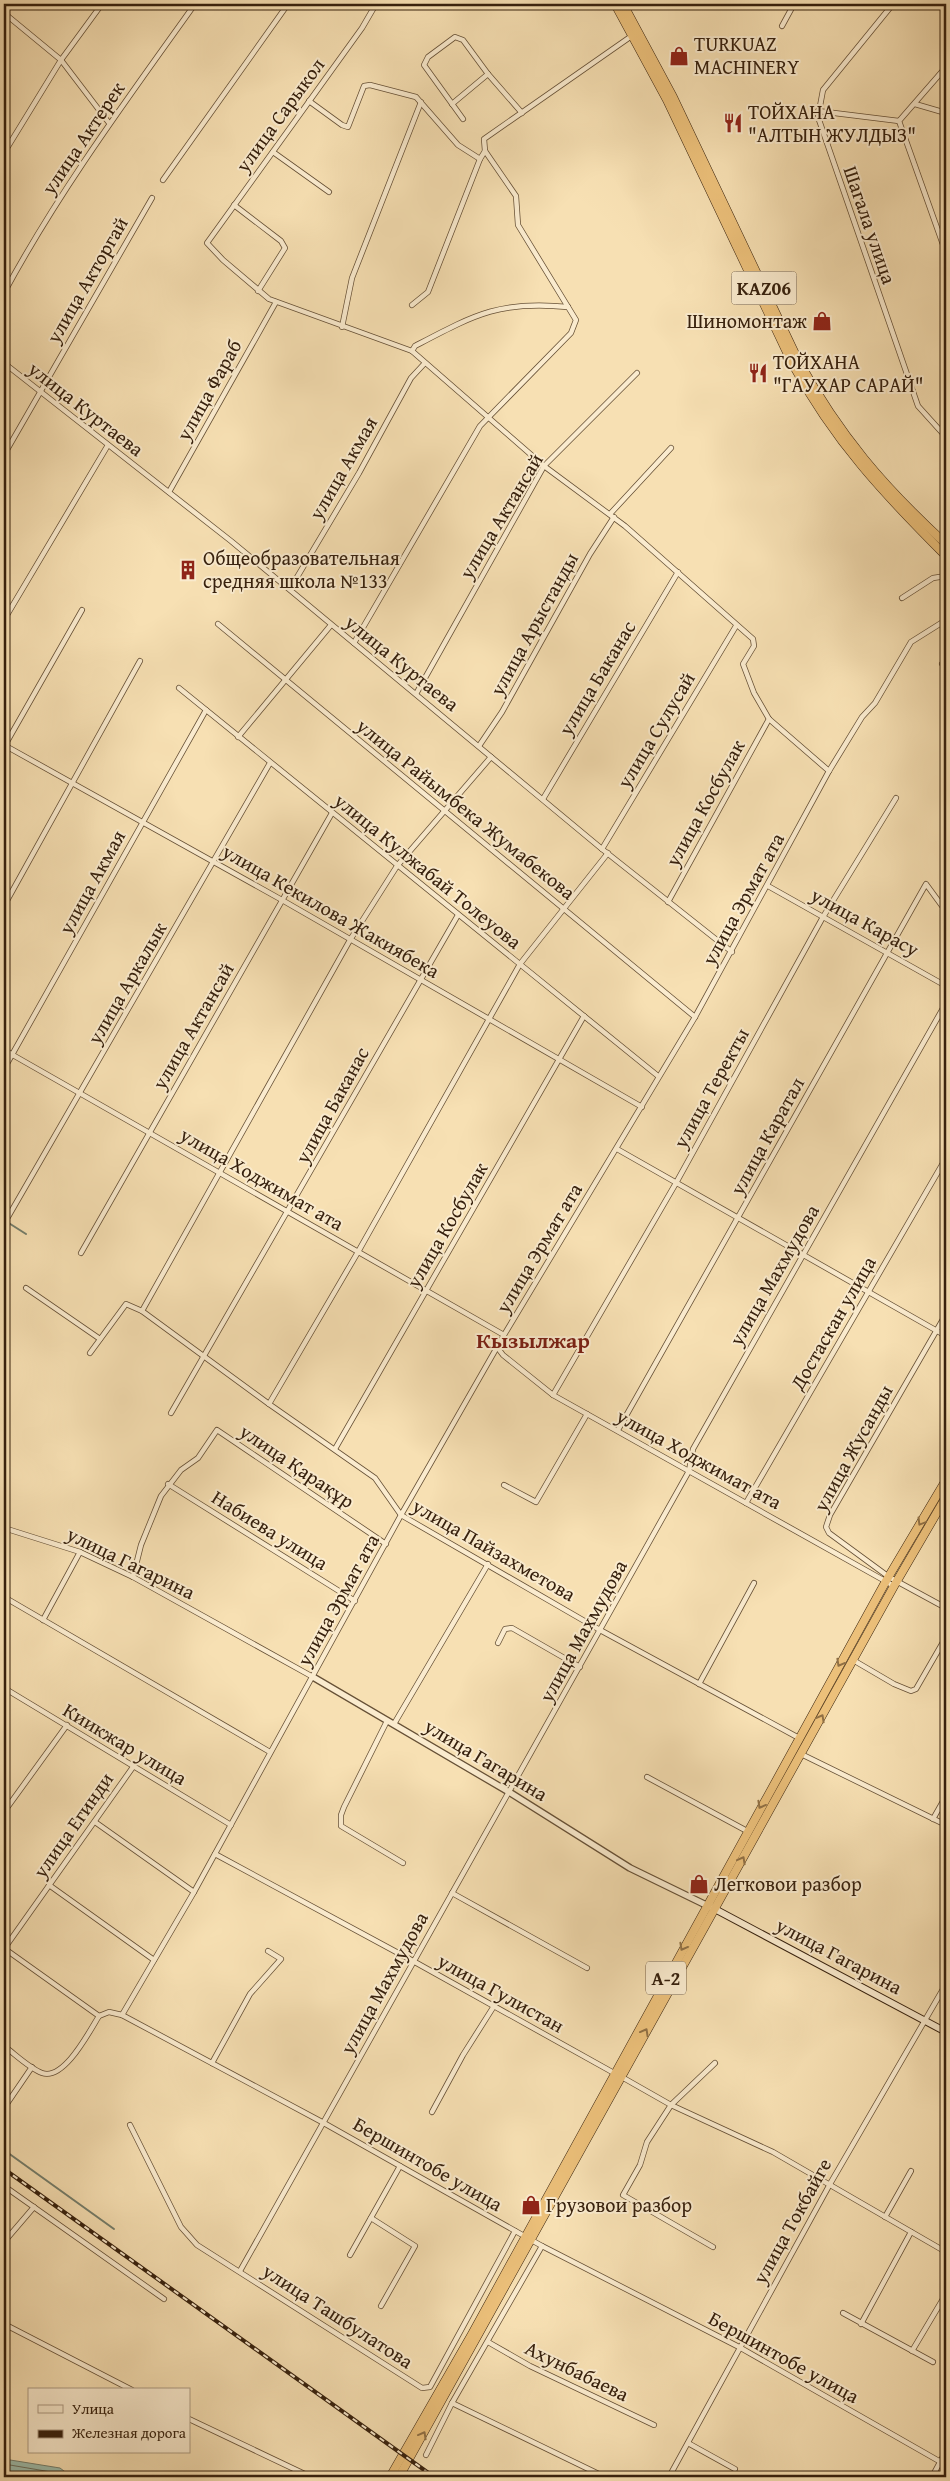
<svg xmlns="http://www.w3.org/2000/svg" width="950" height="2481" font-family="'Gentium Book Plus',serif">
	<rect width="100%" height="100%" fill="#f7e0b3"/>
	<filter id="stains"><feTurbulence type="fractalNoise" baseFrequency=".004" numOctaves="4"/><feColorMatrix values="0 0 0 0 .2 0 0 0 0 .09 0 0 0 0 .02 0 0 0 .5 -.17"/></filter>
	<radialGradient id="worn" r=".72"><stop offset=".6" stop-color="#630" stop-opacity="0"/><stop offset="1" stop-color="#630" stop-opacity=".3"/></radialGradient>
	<!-- water -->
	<polygon fill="#9dbdac" stroke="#747e6c" points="4,2459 60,2468 72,2477 4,2477"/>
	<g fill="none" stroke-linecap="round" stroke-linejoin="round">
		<!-- shore -->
		<polyline stroke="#6a6e5c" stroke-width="1" points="4,2464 57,2473 64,2477"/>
		<!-- stream -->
		<g stroke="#747e6c" stroke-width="2">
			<polyline points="4,1220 26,1234"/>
			<polyline points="4,2150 114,2229"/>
		</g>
		<defs>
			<g id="minor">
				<polyline points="376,4 362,28 207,243 223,260 269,299 412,351 544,466 625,526 753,639 754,646 743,664 754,693 769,719 829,771"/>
				<polyline points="893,4 823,90 818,117 918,406 946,437"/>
				<polyline points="4,6 6,4"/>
				<polyline points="4,13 61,60 109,123"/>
				<polyline points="782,26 794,4"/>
				<polyline points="946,67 899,121 946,253"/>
				<polyline points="309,101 342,125 348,127 364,86 370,85 416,97 458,145 480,159 485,151"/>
				<polyline points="452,104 488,74"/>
				<polyline points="915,104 946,113"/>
				<polyline points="818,111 899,121"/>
				<polyline points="463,119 424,65 428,57 455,37 463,40 488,74 522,113"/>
				<polyline points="273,152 329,192"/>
				<polyline points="4,153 61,60 102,4"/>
				<polyline points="163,180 288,4"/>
				<polyline points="234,205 281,241 285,248 258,291"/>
				<path d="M4,293C59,191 128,98 195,4"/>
				<polyline points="412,305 428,292 480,159"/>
				<polyline points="342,327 352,278 421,102"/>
				<path d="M412,351L415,346C474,315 500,300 568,307"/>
				<polyline points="4,363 231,541 602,849 732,952"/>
				<polyline points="4,455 152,198"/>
				<polyline points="169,492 276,302"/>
				<polyline points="610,514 671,448"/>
				<polyline points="290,589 359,473 411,378 424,364"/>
				<polyline points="902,598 933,578 946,576"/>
				<polyline points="4,620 108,445"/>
				<polyline points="218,624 695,1017"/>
				<polyline points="354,643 480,426 571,333 576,320 518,225 516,196 485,151 484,139 633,35"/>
				<polyline points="942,664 946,662"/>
				<polyline points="179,688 658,1076"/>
				<polyline points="416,694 544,466 637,373"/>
				<polyline points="238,737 331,625"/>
				<polyline points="4,745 282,900 642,1107"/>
				<polyline points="479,746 502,712 590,554 614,517"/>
				<polyline points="4,747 82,610"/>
				<polyline points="944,767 946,767"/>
				<polyline points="543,799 678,572"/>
				<polyline points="602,849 736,626"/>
				<polyline points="768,886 946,986"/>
				<polyline points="668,902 769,719"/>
				<polyline points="4,906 140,661"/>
				<polyline points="4,1050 504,1335"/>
				<polyline points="4,1069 206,710"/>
				<polyline points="617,1149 946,1336"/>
				<polyline points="8,1217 270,763"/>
				<polyline points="81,1253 332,813"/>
				<polyline points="26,1288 100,1339"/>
				<polyline points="142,1311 350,940 397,866 491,757"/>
				<polyline points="946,1314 830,1515 826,1527 829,1533 889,1577 946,1608"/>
				<polyline points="497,1347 503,1355 553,1395 894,1586"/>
				<polyline points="90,1353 126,1304 142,1311 269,1404 375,1478 401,1515 600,1630 799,1738"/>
				<polyline points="553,1395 676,1183 823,917 896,798"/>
				<polyline points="269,1404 358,1252 520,964 608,853"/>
				<polyline points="171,1413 458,915"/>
				<polyline points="618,1430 926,884 945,910"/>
				<polyline points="335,1449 584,1016"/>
				<polyline points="168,1484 355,1601"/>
				<polyline points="504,1485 536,1502 587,1414"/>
				<polyline points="746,1503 946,1158"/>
				<polyline points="4,1528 80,1552 133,1577 313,1677"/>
				<polyline points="133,1577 141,1545 161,1496 181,1470 198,1458 217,1430 386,1544"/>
				<polyline points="4,1597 270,1752"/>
				<polyline points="43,1620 80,1552"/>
				<polyline points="498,1643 505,1629 512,1628 580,1667"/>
				<polyline points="853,1660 894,1684 911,1691 916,1689 946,1637"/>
				<polyline points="699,1684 754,1583"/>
				<polyline points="4,1688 231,1825"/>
				<polyline points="387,1721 344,1807 341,1815 341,1826 403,1863"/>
				<polyline points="394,1724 488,1564"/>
				<polyline points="801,1754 946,1825"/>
				<polyline points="647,1777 747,1831"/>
				<polyline points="4,1812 67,1725"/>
				<polyline points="933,1819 946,1796"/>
				<polyline points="95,1822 194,1892"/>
				<polyline points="215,1854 413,1961 614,2073"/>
				<polyline points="49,1885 154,1960"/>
				<polyline points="452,1893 587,1968"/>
				<polyline points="4,1949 133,1767"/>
				<polyline points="5,1949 99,2016 109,2012 122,2015 322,2122 542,2246 739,2347 946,2465"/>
				<polyline points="122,2015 194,1892 401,1515 504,1335 695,1017 829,771 862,717 875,703 911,642 946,620"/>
				<path d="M4,2046C15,2054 29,2068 42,2073C64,2081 89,2032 99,2016"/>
				<polyline points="212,2063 250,1994 281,1959 268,1951"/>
				<polyline points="620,2076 671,2105 773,2152 946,2252"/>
				<polyline points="4,2108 32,2067"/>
				<polyline points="432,2112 463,2055 494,2006"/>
				<polyline points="130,2125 181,2227 197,2245 422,2388 430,2387 515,2231"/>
				<polyline points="4,2186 164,2299"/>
				<polyline points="885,2217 911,2171"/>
				<polyline points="371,2218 415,2246 381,2306"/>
				<polyline points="4,2242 34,2207"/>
				<polyline points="713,2247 623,2195 640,2165 647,2142 671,2105 715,2063"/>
				<polyline points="350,2255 400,2166"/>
				<polyline points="240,2271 689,1471 693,1449 946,1003"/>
				<polyline points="843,2313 933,2362"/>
				<polyline points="4,2324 132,2390"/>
				<polyline points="861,2324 911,2232"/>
				<polyline points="488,2342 530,2366 654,2425"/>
				<polyline points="912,2351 943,2299 946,2299"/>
				<polyline points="452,2403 605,2477"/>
				<polyline points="189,2419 311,2477"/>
				<polyline points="688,2443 735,2469"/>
				<polyline points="426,2455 452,2403 542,2246"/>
				<polyline points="669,2477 830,2184 946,1984"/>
				<polyline points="932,2477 946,2451"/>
			</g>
			<polyline id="tertiary" points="313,1677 509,1792 630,1868 706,1905"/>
			<polyline id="secondary" points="711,1907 946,2032"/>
			<g id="trunk">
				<path d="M615,4L667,100L792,363C835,442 883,493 946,556"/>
				<path d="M623,4L673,97L798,360C840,436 883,486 946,544"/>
				<polyline points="390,2477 472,2334 886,1581 946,1480"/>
				<polyline points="399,2477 894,1586 946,1497"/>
			</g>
		</defs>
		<!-- minor casing -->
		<use href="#minor" stroke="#665036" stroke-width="6"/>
		<!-- tertiary casing -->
		<use href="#tertiary" stroke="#665036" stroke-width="8"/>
		<!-- secondary casing -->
		<use href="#secondary" stroke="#36200d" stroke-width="8"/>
		<!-- trunk casing -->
		<use href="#trunk" stroke="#36200d" stroke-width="9"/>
		<!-- minor -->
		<use href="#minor" stroke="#faebce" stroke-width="4.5"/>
		<!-- tertiary -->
		<use href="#tertiary" stroke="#faebce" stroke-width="5.5"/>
		<!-- secondary -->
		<use href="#secondary" stroke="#faebce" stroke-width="6"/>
		<!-- trunk -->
		<use href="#trunk" stroke="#ecc07a" stroke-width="8"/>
		<defs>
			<polyline id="rail" points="4,2169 434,2477"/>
		</defs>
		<!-- rail casing -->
		<use href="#rail" stroke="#36200d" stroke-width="4"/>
		<!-- rail -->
		<use href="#rail" stroke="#faebce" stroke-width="2" stroke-dasharray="5.5" stroke-linecap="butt"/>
	</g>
	<!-- one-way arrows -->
	<defs><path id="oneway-chevron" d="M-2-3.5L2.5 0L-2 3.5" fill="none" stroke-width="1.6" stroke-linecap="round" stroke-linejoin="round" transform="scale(1.25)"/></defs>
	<g stroke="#917044">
		<use href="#oneway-chevron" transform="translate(921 1522) rotate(121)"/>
		<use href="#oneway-chevron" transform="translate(840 1663) rotate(119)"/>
		<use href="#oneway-chevron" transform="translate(821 1718) rotate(-61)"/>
		<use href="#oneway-chevron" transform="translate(761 1805) rotate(119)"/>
		<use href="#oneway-chevron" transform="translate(742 1860) rotate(-61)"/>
		<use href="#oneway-chevron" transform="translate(683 1947) rotate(119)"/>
		<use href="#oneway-chevron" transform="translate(645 2032) rotate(-61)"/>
		<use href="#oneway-chevron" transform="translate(423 2435) rotate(-61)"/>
	</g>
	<!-- icons -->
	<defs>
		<symbol id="shop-bare" viewBox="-9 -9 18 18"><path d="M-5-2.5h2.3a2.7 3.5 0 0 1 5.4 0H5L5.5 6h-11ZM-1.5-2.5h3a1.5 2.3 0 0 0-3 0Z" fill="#8f2418" stroke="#faebce" stroke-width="2.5" paint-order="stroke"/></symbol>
		<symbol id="restaurant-bare" viewBox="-9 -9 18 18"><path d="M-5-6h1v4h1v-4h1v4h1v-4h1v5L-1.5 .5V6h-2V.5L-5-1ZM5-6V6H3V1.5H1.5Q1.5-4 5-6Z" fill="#8f2418" stroke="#faebce" stroke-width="2.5" paint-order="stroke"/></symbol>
		<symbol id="building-bare" viewBox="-9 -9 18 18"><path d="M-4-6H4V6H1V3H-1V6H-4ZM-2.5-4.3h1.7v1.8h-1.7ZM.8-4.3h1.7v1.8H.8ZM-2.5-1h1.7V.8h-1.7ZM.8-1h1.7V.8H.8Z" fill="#8f2418" stroke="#faebce" stroke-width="2.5" paint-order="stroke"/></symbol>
	</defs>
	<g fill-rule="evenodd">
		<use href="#shop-bare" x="665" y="42" width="28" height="28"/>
		<use href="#restaurant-bare" x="719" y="109" width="28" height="28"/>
		<use href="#shop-bare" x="808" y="307" width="28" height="28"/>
		<use href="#restaurant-bare" x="744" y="359" width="28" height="28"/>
		<use href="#building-bare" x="174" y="556" width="28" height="28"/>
		<use href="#shop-bare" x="685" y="1870" width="28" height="28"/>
		<use href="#shop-bare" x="517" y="2191" width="28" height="28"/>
	</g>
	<g text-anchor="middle" stroke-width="4" stroke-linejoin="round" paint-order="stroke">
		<!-- shield labels -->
		<g fill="#faebce" stroke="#715d47" stroke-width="1">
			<rect x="731.5" y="271.5" width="65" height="33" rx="4"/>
			<rect x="646" y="1961.5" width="40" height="33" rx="4"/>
		</g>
		<g font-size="19" font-weight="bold" fill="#36200d">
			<text x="764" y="295">KАZ06</text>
			<text x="666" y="1985">A-2</text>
		</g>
		<!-- poi labels -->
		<g font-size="20" fill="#36200d" stroke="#faebce" text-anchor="start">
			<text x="694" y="51">TURKUAZ<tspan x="694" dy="23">MACHINERY</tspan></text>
			<text x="748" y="119">ТОЙХАНА<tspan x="748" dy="23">"АЛТЫН ЖУЛДЫЗ"</tspan></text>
			<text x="807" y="328" text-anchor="end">Шиномонтаж</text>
			<text x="773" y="369">ТОЙХАНА<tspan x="773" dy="23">"ГАУХАР САРАЙ"</tspan></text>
			<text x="203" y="565">Общеобразовательная<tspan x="203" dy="23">средняя школа №133</tspan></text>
			<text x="714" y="1891">Легковои разбор</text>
			<text x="546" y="2212">Грузовои разбор</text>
		</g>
		<!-- street labels -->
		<g font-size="20" fill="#36200d" stroke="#faebce">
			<text transform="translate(280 115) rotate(-54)" y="7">улица Сарыкол</text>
			<text transform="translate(83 138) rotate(-56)" y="7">улица Актерек</text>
			<text transform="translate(870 225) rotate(71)" y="7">Шагала улица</text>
			<text transform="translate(87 280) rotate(-60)" y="7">улица Акторгай</text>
			<text transform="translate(209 390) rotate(-61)" y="7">улица Фараб</text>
			<text transform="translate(86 409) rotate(38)" y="7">улица Куртаева</text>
			<text transform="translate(343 468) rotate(-60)" y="7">улица Акмая</text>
			<text transform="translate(501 516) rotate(-59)" y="7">улица Актансай</text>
			<text transform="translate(534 624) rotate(-61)" y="7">улица Арыстанды</text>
			<text transform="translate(402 663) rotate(39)" y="7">улица Куртаева</text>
			<text transform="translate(597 678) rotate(-59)" y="7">улица Баканас</text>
			<text transform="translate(656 730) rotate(-59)" y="7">улица Сулусай</text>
			<text transform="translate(705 803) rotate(-61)" y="7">улица Косбулак</text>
			<text transform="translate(466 809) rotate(39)" y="7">улица Райымбека Жумабекова</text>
			<text transform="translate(428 871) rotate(39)" y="7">улица Кулжабай Толеуова</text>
			<text transform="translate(92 882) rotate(-61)" y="7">улица Акмая</text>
			<text transform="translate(743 899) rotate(-61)" y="7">улица Эрмат ата</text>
			<text transform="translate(331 911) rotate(30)" y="7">улица Кекилова Жакиябека</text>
			<text transform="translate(865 922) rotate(29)" y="7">улица Карасу</text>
			<text transform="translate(127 983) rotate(-60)" y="7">улица Аркалык</text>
			<text transform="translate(193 1026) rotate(-60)" y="7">улица Актансай</text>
			<text transform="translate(711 1088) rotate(-61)" y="7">улица Теректы</text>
			<text transform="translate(332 1105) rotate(-61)" y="7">улица Баканас</text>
			<text transform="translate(767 1136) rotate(-61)" y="7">улица Каратал</text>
			<text transform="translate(262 1179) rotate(30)" y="7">улица Ходжимат ата</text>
			<text transform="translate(447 1225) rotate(-60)" y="7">улица Косбулак</text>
			<text transform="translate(539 1248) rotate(-59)" y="7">улица Эрмат ата</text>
			<text transform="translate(774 1275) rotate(-60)" y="7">улица Махмудова</text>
			<text transform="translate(833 1323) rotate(-60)" y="7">Достаскан улица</text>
			<text transform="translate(853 1448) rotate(-61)" y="7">улица Жусанды</text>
			<text transform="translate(699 1459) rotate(29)" y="7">улица Ходжимат ата</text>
			<text transform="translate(297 1466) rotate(34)" y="7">улица Қарақұр</text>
			<text transform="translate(270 1530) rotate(32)" y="7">Набиева улица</text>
			<text transform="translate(494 1550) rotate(30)" y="7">улица Пайзахметова</text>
			<text transform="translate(131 1563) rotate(26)" y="7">улица Гагарина</text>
			<text transform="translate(338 1600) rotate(-61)" y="7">улица Эрмат ата</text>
			<text transform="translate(583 1631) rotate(-61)" y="7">улица Махмудова</text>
			<text transform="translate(125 1744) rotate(31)" y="7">Киикжар улица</text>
			<text transform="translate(486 1760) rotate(31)" y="7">улица Гагарина</text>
			<text transform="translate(73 1825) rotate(-55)" y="7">улица Егинди</text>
			<text transform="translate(839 1956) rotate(28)" y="7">улица Гагарина</text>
			<text transform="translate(384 1983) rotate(-61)" y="7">улица Махмудова</text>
			<text transform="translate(501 1993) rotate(29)" y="7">улица Гулистан</text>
			<text transform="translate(428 2164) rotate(30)" y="7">Бершинтобе улица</text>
			<text transform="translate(792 2221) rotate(-61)" y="7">улица Токбайге</text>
			<text transform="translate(338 2316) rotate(33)" y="7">улица Ташбулатова</text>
			<text transform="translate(784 2357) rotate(29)" y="7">Бершинтобе улица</text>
			<text transform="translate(577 2371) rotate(26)" y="7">Ахунбабаева</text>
		</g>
		<!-- quarter labels -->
		<g font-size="22" font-weight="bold" fill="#7a1f14" stroke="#faebce">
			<text x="533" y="1348">Кызылжар</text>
		</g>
	</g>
	<!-- margin -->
	<rect width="950" height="2481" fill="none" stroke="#f7e0b3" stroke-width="20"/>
	<rect x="5" y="5" width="940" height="2471" fill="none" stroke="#36200d" stroke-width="2.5"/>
	<rect x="10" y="10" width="930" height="2461" fill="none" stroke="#36200d"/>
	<!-- legend -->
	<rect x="28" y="2388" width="162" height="65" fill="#faebce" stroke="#ac9a81"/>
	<rect x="38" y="2405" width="25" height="8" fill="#faebce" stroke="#ac9a81"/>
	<text x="72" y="2414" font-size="15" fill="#36200d">Улица</text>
	<rect x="38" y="2430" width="25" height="8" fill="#36200d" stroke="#ac9a81"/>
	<text x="72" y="2438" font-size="15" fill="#36200d">Железная дорога</text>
	<rect width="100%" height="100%" filter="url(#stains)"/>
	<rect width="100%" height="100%" fill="url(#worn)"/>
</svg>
